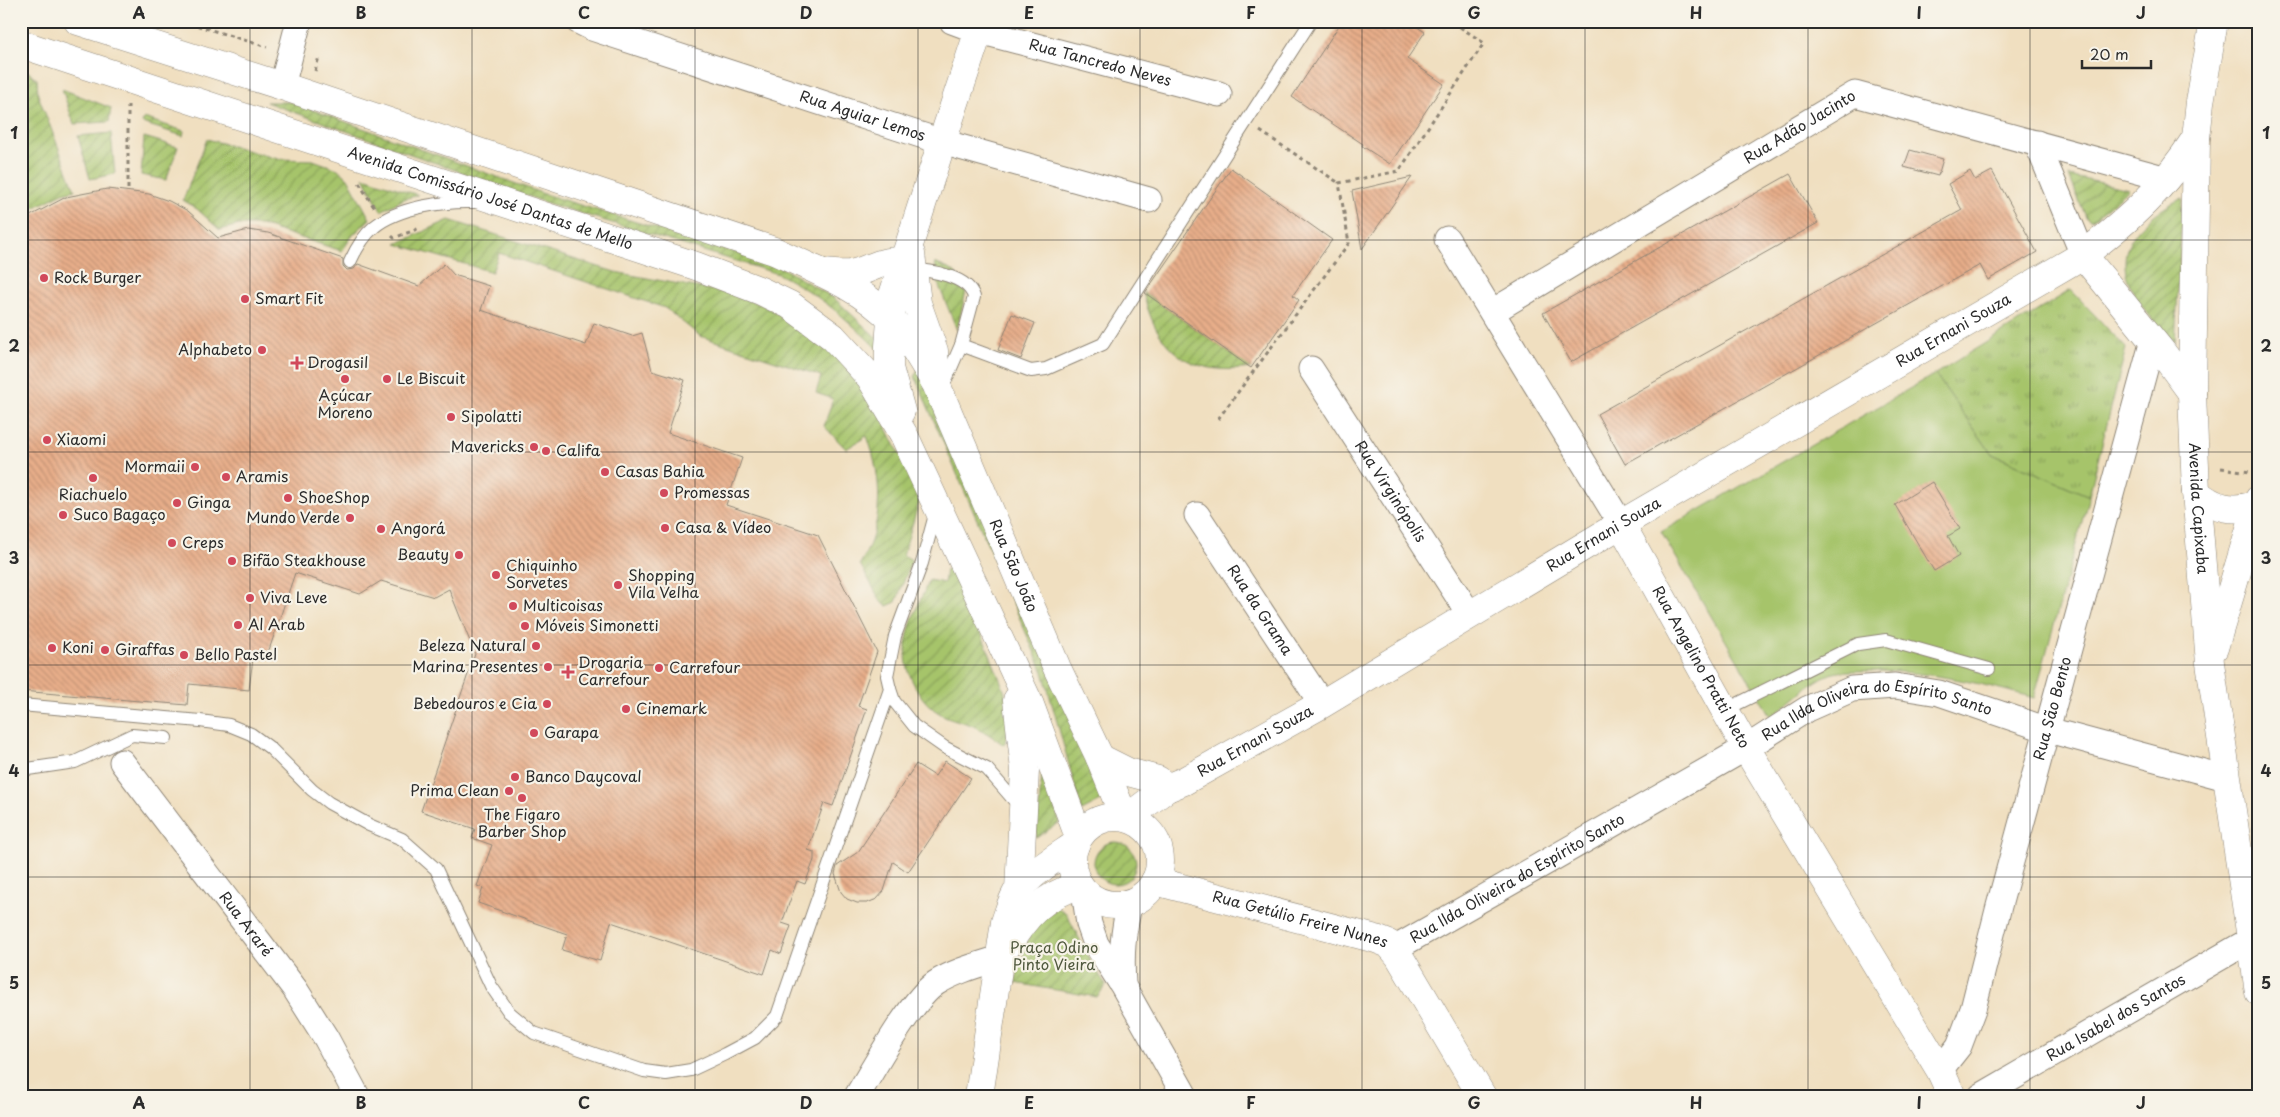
<svg xmlns="http://www.w3.org/2000/svg" width="2280" height="1117" font-family="'Playpen Sans',sans-serif">
	<defs>
		<pattern id="grass-tufts" width="24" height="20" patternUnits="userSpaceOnUse" patternTransform="scale(1.25)"><rect width="24" height="20" fill="#a6c46b"/><path d="M3 7l-1-3M5 7V3M7 7l1-3M15 17l-1-3M17 17v-4M19 17l1-3" fill="none" stroke="#879f58"/></pattern>
		<pattern id="garden-furrows" width="10" height="10" patternUnits="userSpaceOnUse" patternTransform="scale(1.25)"><rect width="10" height="10" fill="#a6c46b"/><path d="M-1 1l2-2M0 10L10 0M9 11l2-2" fill="none" stroke="#879f58"/></pattern>
		<pattern id="building-back-hatch" width="6" height="6" patternUnits="userSpaceOnUse" patternTransform="scale(1.25)"><rect width="6" height="6" fill="#e8ae8a"/><path d="M-1 5l2 2M0 0l6 6M5-1l2 2" fill="none" stroke="#bc8e71"/></pattern>
	</defs>
	<rect width="100%" height="100%" fill="#f7f3e8"/>
	<filter id="ink" filterUnits="userSpaceOnUse"><feTurbulence type="fractalNoise" baseFrequency=".02" numOctaves="2"/><feDisplacementMap in="SourceGraphic" scale="10" xChannelSelector="R" yChannelSelector="G"/><feConvolveMatrix kernelMatrix="1 2 1 2 8 2 1 2 1" color-interpolation-filters="sRGB"/></filter>
	<filter id="wash" filterUnits="userSpaceOnUse"><feTurbulence type="fractalNoise" baseFrequency=".0096" numOctaves="4" result="noise"/><feDisplacementMap in="SourceGraphic" scale="20" xChannelSelector="R" yChannelSelector="G"/><feGaussianBlur stdDeviation="1.12" result="paint"/><feColorMatrix in="noise" values="0 0 0 0 0 0 0 0 0 0 0 0 0 0 0 0 0 1.4 0 .05"/><feComposite in="paint" operator="in"/></filter>
	<g filter="url(#wash)">
		<rect width="100%" height="100%" fill="#f0dfc0"/>
		<!-- grass -->
		<polygon fill="url(#grass-tufts)" stroke="#68784b" points="2071,290 2126,348 2089,496 1992,454 1935,374"/>
		<!-- garden -->
		<g fill="url(#garden-furrows)" stroke="#68784b">
			<polygon points="21,66 37,79 38,95 75,190 63,193 29,210 21,205"/>
			<polygon points="62,89 111,108 109,122 74,124"/>
			<path d="M266,102H291L544,194L777,265L834,298L878,339L881,353C847,318 821,296 778,274L544,202Z"/>
			<polygon points="144,118 184,131 183,136 142,123"/>
			<polygon points="111,133 115,174 90,179 78,136"/>
			<polygon points="144,137 178,147 166,180 141,175"/>
			<polygon points="207,139 278,159 313,160 338,169 348,178 370,219 353,235 342,251 261,225 239,225 220,230 197,209 183,200"/>
			<polygon points="2069,176 2129,189 2094,219 2090,220 2086,217"/>
			<polygon points="364,177 418,195 404,199 381,211"/>
			<path d="M2183,198L2175,342C2143,312 2101,267 2142,226C2154,214 2167,205 2183,198Z"/>
			<path d="M449,220L615,272L727,293L762,305L791,321L841,360L877,408L917,489L919,502L903,555L912,560L896,602L887,606L881,602L860,564C884,524 883,479 867,436L846,449L824,426L833,399L816,393L821,376L700,336L665,308L499,253L492,272L396,244Z"/>
			<polygon points="935,263 955,272 966,291 957,330 937,281"/>
			<path d="M1143,292L1251,368C1190,376 1157,352 1143,292Z"/>
			<polygon points="918,369 1110,796 1082,811 1043,672 915,377"/>
			<path d="M946,569L955,577L962,586L1003,687L1009,708V729L1004,745C993,737 983,730 971,725C961,721 949,719 939,713C926,705 917,692 911,678C897,642 915,614 929,580L944,583Z"/>
			<polygon points="1042,774 1060,822 1036,838"/>
			<circle cx="1115" cy="863" r="21"/>
			<polygon points="1058,908 1066,913 1093,965 1106,985 1097,997 1015,983 1032,926"/>
		</g>
		<!-- pitch -->
		<path fill="#a6c46b" stroke="#68784b" d="M1935,374L1992,454L2089,496L2034,698C1981,683 1927,671 1872,671C1859,671 1843,670 1830,674C1811,681 1788,705 1771,717L1661,532Z"/>
		<g id="blocks">
			<!-- building -->
			<g fill="url(#building-back-hatch)">
				<polygon points="1342,21 1408,21 1425,32 1407,59 1444,84 1390,164 1362,146 1363,144 1292,97"/>
				<polygon points="1910,150 1943,159 1938,176 1904,167"/>
				<polygon points="1231,168 1332,240 1293,295 1299,300 1251,368 1145,293"/>
				<polygon points="1970,171 1975,180 1992,171 2037,252 1988,280 1980,265 1625,464 1597,414 1962,210 1948,184"/>
				<polygon points="1790,174 1818,223 1571,362 1543,313"/>
				<polygon points="1412,177 1362,249 1352,191"/>
				<polygon points="107,189 149,194 169,201 188,211 218,238 248,230 268,233 343,259 343,266 347,270 354,269 358,264 419,286 444,264 454,275 489,286 481,310 586,345 594,323 632,336 642,333 652,370 685,380 668,433 742,458 726,505 818,535 877,652 858,706 867,709 833,806 824,803 808,850 814,852 814,860 805,884 797,881 782,923 791,926 781,954 772,950 764,974 611,922 600,961 562,950 567,934 478,903 483,888 477,886 492,845 472,838 475,829 421,811 475,654 449,589 434,597 381,581 360,594 295,573 266,659 253,658 249,690 189,684 187,705 21,691 21,210 30,216 66,197"/>
				<polygon points="1012,314 1035,323 1021,359 998,350"/>
				<polygon points="1932,482 1960,529 1948,536 1959,556 1934,571 1895,505"/>
				<polygon points="945,761 971,778 908,872 893,862 884,891 877,899 867,903 857,903 847,899 841,892 835,874 837,866 858,852 916,764 935,776"/>
			</g>
		</g>
	</g>
	<g filter="url(#ink)">
		<use href="#blocks" fill-opacity="0" stroke="#8e8576" stroke-width="1"/>
		<g fill="none" stroke-linecap="round" stroke-linejoin="round">
			<defs>
				<g id="lane">
					<path d="M350,262C356,249 363,236 374,227C398,207 445,201 474,202"/>
					<path d="M912,270C930,270 968,276 974,297L961,345L941,391"/>
					<polyline points="961,345 1031,371 1046,369 1103,344 1311,21"/>
					<polyline points="936,511 922,563 895,636 887,676 890,689 894,701 914,726 944,747 987,769 1019,806"/>
					<polyline points="21,705 200,721 229,725 251,734 270,748 312,790 329,803 369,825 402,839 436,869 491,986 509,1012 534,1033 644,1071 666,1074 691,1070 725,1054 755,1038 777,1016 890,689"/>
					<polyline points="1725,710 1858,644 1886,640 1989,669"/>
					<polyline points="21,770 75,762 132,735 166,738"/>
				</g>
				<g id="street">
					<path id="s1" d="M578,21L592,28L942,142L1149,200"/>
					<path id="s2" d="M952,21L979,31L1219,94"/>
					<polyline points="282,86 299,21"/>
					<polyline points="2037,143 2083,255"/>
					<polyline points="1447,239 1621,524"/>
					<path id="s3" d="M1492,312L1855,94L2167,179"/>
					<path id="s4" d="M1311,369L1470,615"/>
					<path id="s5" d="M1197,515L1322,704"/>
					<path id="s6" d="M122,762L295,989L326,1038L357,1096"/>
					<polyline points="1084,891 1089,924 1096,944 1123,986 1185,1096"/>
					<path id="s7" d="M1394,949L1746,748L1807,709L1852,689L1895,686L1939,693L2048,730L2226,778"/>
					<path d="M1123,984C1121,953 1123,932 1130,902"/>
					<path id="s8" d="M1940,1070L1959,1046L1973,1009L1999,906L2153,340"/>
					<path d="M857,1096C874,1068 911,1000 936,983C955,971 978,965 1000,958"/>
					<path id="s9" d="M1981,1096L2252,939"/>
				</g>
				<g id="secondary">
					<path id="s10" d="M78,21L282,86L774,251C816,270 861,287 893,321C910,339 923,362 936,384L1057,668L1100,758L1124,817"/>
					<path id="s11" d="M2214,21L2200,102L2196,138L2192,393L2196,492L2210,663L2259,992"/>
					<path id="s12" d="M21,44L696,266L761,291L790,305L833,337L870,377L904,435L1030,705L1079,837"/>
					<polyline points="911,254 917,303 934,351 935,367"/>
					<polyline points="2083,255 2162,352 2192,393"/>
					<path d="M823,273C832,274 841,275 851,274C869,270 885,258 904,262"/>
					<polyline points="901,411 889,368 889,346 893,295 942,142 982,21"/>
					<path d="M2196,492C2215,509 2233,512 2256,505"/>
					<path id="s13" d="M1621,524L1746,748L1940,1070L1952,1096"/>
					<polyline points="2214,648 2259,499"/>
					<polyline points="1017,700 1025,770 1019,890"/>
					<polyline points="1100,758 1128,772 1158,780 1167,788"/>
					<circle cx="1116" cy="861" r="44"/>
					<path id="s14" d="M1127,818L1167,788L1184,781L1322,704L1621,524L2083,255C2131,218 2163,189 2196,138"/>
					<path id="s15" d="M1155,881L1376,939L1389,944L1399,956L1482,1096"/>
					<path d="M1007,946C1027,914 1042,897 1079,885"/>
					<path d="M979,1096L1005,922C1009,911 1012,898 1019,889C1034,871 1056,858 1075,845"/>
				</g>
			</defs>
			<!-- lane casing -->
			<use href="#lane" stroke="#8e8576" stroke-width="14"/>
			<!-- street casing -->
			<use href="#street" stroke="#8e8576" stroke-width="27"/>
			<!-- secondary casing -->
			<use href="#secondary" stroke="#8e8576" stroke-width="29"/>
			<!-- path -->
			<g stroke="#8e8576" stroke-width="3" stroke-dasharray="4 4" stroke-linecap="butt">
				<polyline points="182,21 267,47"/>
				<polyline points="315,71 319,57"/>
				<polyline points="128,105 128,190"/>
				<polyline points="1260,131 1339,183"/>
				<polyline points="359,183 374,207"/>
				<polyline points="392,236 394,238 420,228"/>
				<polyline points="1218,419 1349,243 1339,183 1399,171 1484,43 1451,21"/>
				<polyline points="2221,468 2257,473"/>
			</g>
			<!-- lane -->
			<use href="#lane" stroke="#fff" stroke-width="12"/>
			<!-- street -->
			<use href="#street" stroke="#fff" stroke-width="25"/>
			<!-- secondary -->
			<use href="#secondary" stroke="#fff" stroke-width="28"/>
		</g>
	</g>
	<!-- grid -->
	<path fill="none" stroke="#2b2b2b" stroke-width="1" stroke-opacity="0.55" d="M250,21V1096M472,21V1096M695,21V1096M918,21V1096M1140,21V1096M1362,21V1096M1585,21V1096M1808,21V1096M2030,21V1096M21,240H2259M21,452H2259M21,665H2259M21,877H2259"/>
	<!-- markers -->
	<g fill="#d1495b" stroke="#f7f3e8" stroke-width="2">
		<circle cx="44" cy="278" r="5"/>
		<circle cx="245" cy="299" r="5"/>
		<circle cx="262" cy="350" r="5"/>
		<path d="M294.5 355.5h5v5h5v5h-5v5h-5v-5h-5v-5h5z"/>
		<circle cx="345" cy="379" r="5"/>
		<circle cx="387" cy="379" r="5"/>
		<circle cx="451" cy="417" r="5"/>
		<circle cx="47" cy="440" r="5"/>
		<circle cx="534" cy="447" r="5"/>
		<circle cx="546" cy="451" r="5"/>
		<circle cx="195" cy="467" r="5"/>
		<circle cx="605" cy="472" r="5"/>
		<circle cx="226" cy="477" r="5"/>
		<circle cx="93" cy="478" r="5"/>
		<circle cx="664" cy="493" r="5"/>
		<circle cx="288" cy="498" r="5"/>
		<circle cx="177" cy="503" r="5"/>
		<circle cx="63" cy="515" r="5"/>
		<circle cx="350" cy="518" r="5"/>
		<circle cx="665" cy="528" r="5"/>
		<circle cx="381" cy="529" r="5"/>
		<circle cx="172" cy="543" r="5"/>
		<circle cx="459" cy="555" r="5"/>
		<circle cx="232" cy="561" r="5"/>
		<circle cx="496" cy="575" r="5"/>
		<circle cx="618" cy="585" r="5"/>
		<circle cx="250" cy="598" r="5"/>
		<circle cx="513" cy="606" r="5"/>
		<circle cx="238" cy="625" r="5"/>
		<circle cx="525" cy="626" r="5"/>
		<circle cx="536" cy="646" r="5"/>
		<circle cx="52" cy="648" r="5"/>
		<circle cx="105" cy="650" r="5"/>
		<circle cx="184" cy="655" r="5"/>
		<circle cx="548" cy="667" r="5"/>
		<circle cx="659" cy="668" r="5"/>
		<path d="M565.5 664.5h5v5h5v5h-5v5h-5v-5h-5v-5h5z"/>
		<circle cx="547" cy="704" r="5"/>
		<circle cx="626" cy="709" r="5"/>
		<circle cx="534" cy="733" r="5"/>
		<circle cx="515" cy="777" r="5"/>
		<circle cx="509" cy="791" r="5"/>
		<circle cx="522" cy="798" r="5"/>
	</g>
	<g text-anchor="middle" stroke-width="4.5" stroke-linejoin="round" paint-order="stroke">
		<!-- street labels -->
		<g font-size="15" fill="#2b2b2b" stroke="#f7f3e8">
			<text dy="5" stroke="none"><textPath href="#s2" startOffset="154">Rua Tancredo Neves</textPath></text>
			<text dy="5" stroke="none"><textPath href="#s1" startOffset="300">Rua Aguiar Lemos</textPath></text>
			<text dy="5" stroke="none"><textPath href="#s3" startOffset="359">Rua Adão Jacinto</textPath></text>
			<text dy="5" stroke="none"><textPath href="#s12" startOffset="494">Avenida Comissário José Dantas de Mello</textPath></text>
			<text dy="5" stroke="none"><textPath href="#s14" startOffset="960">Rua Ernani Souza</textPath></text>
			<text dy="5" stroke="none"><textPath href="#s4" startOffset="146">Rua Virginópolis</textPath></text>
			<text dy="5" stroke="none"><textPath href="#s11" startOffset="489">Avenida Capixaba</textPath></text>
			<text dy="5" stroke="none"><textPath href="#s14" startOffset="555">Rua Ernani Souza</textPath></text>
			<text dy="5" stroke="none"><textPath href="#s10" startOffset="1146">Rua São João</textPath></text>
			<text dy="5" stroke="none"><textPath href="#s5" startOffset="114">Rua da Grama</textPath></text>
			<text dy="5" stroke="none"><textPath href="#s13" startOffset="164">Rua Angelino Pratti Neto</textPath></text>
			<text dy="5" stroke="none"><textPath href="#s8" startOffset="381">Rua São Bento</textPath></text>
			<text dy="5" stroke="none"><textPath href="#s7" startOffset="548">Rua Ilda Oliveira do Espírito Santo</textPath></text>
			<text dy="5" stroke="none"><textPath href="#s14" startOffset="150">Rua Ernani Souza</textPath></text>
			<text dy="5" stroke="none"><textPath href="#s7" startOffset="142">Rua Ilda Oliveira do Espírito Santo</textPath></text>
			<text dy="5" stroke="none"><textPath href="#s15" startOffset="150">Rua Getúlio Freire Nunes</textPath></text>
			<text dy="5" stroke="none"><textPath href="#s6" startOffset="204">Rua Araré</textPath></text>
			<text dy="5" stroke="none"><textPath href="#s9" startOffset="156">Rua Isabel dos Santos</textPath></text>
		</g>
		<!-- poi labels -->
		<g font-size="15" fill="#2b2b2b" stroke="#f7f3e8" text-anchor="start">
			<text x="54" y="283">Rock Burger</text>
			<text x="255" y="304">Smart Fit</text>
			<text x="252" y="355" text-anchor="end">Alphabeto</text>
			<text x="307" y="368">Drogasil</text>
			<text x="397" y="384">Le Biscuit</text>
			<text x="345" y="401" text-anchor="middle">Açúcar<tspan x="345" dy="17">Moreno</tspan></text>
			<text x="461" y="422">Sipolatti</text>
			<text x="57" y="445">Xiaomi</text>
			<text x="524" y="452" text-anchor="end">Mavericks</text>
			<text x="556" y="456">Califa</text>
			<text x="185" y="472" text-anchor="end">Mormaii</text>
			<text x="615" y="477">Casas Bahia</text>
			<text x="236" y="482">Aramis</text>
			<text x="674" y="498">Promessas</text>
			<text x="93" y="500" text-anchor="middle">Riachuelo</text>
			<text x="298" y="503">ShoeShop</text>
			<text x="187" y="508">Ginga</text>
			<text x="73" y="520">Suco Bagaço</text>
			<text x="340" y="523" text-anchor="end">Mundo Verde</text>
			<text x="675" y="533">Casa &amp; Vídeo</text>
			<text x="391" y="534">Angorá</text>
			<text x="182" y="548">Creps</text>
			<text x="449" y="560" text-anchor="end">Beauty</text>
			<text x="242" y="566">Bifão Steakhouse</text>
			<text x="506" y="571">Chiquinho<tspan x="506" dy="17">Sorvetes</tspan></text>
			<text x="628" y="581">Shopping<tspan x="628" dy="17">Vila Velha</tspan></text>
			<text x="260" y="603">Viva Leve</text>
			<text x="523" y="611">Multicoisas</text>
			<text x="248" y="630">Al Arab</text>
			<text x="535" y="631">Móveis Simonetti</text>
			<text x="526" y="651" text-anchor="end">Beleza Natural</text>
			<text x="62" y="653">Koni</text>
			<text x="115" y="655">Giraffas</text>
			<text x="194" y="660">Bello Pastel</text>
			<text x="578" y="668">Drogaria<tspan x="578" dy="17">Carrefour</tspan></text>
			<text x="538" y="672" text-anchor="end">Marina Presentes</text>
			<text x="669" y="673">Carrefour</text>
			<text x="537" y="709" text-anchor="end">Bebedouros e Cia</text>
			<text x="636" y="714">Cinemark</text>
			<text x="544" y="738">Garapa</text>
			<text x="525" y="782">Banco Daycoval</text>
			<text x="499" y="796" text-anchor="end">Prima Clean</text>
			<text x="522" y="820" text-anchor="middle">The Figaro<tspan x="522" dy="17">Barber Shop</tspan></text>
		</g>
		<!-- park labels -->
		<g font-size="15" fill="#50593e" stroke="#f7f3e8">
			<text x="1054" y="953">Praça Odino<tspan x="1054" dy="17">Pinto Vieira</tspan></text>
		</g>
	</g>
	<!-- margin -->
	<rect width="2280" height="1117" fill="none" stroke="#f7f3e8" stroke-width="55"/>
	<!-- scale -->
	<path d="M2082 60v8h69v-8" fill="none" stroke="#2b2b2b" stroke-width="2.5"/>
	<text x="2090" y="60" font-size="15" fill="#2b2b2b" stroke="#f7f3e8" stroke-width="4" paint-order="stroke">20 m</text>
	<rect x="28" y="28" width="2224" height="1062" fill="none" stroke="#2b2b2b" stroke-width="2"/>
	<g font-size="16" text-anchor="middle" font-weight="bold" fill="#2b2b2b">
		<text x="139" y="19">A</text>
		<text x="361" y="19">B</text>
		<text x="584" y="19">C</text>
		<text x="806" y="19">D</text>
		<text x="1029" y="19">E</text>
		<text x="1251" y="19">F</text>
		<text x="1474" y="19">G</text>
		<text x="1696" y="19">H</text>
		<text x="1919" y="19">I</text>
		<text x="2141" y="19">J</text>
		<text x="14" y="139">1</text>
		<text x="2266" y="139">1</text>
		<text x="14" y="352">2</text>
		<text x="2266" y="352">2</text>
		<text x="14" y="564">3</text>
		<text x="2266" y="564">3</text>
		<text x="14" y="777">4</text>
		<text x="2266" y="777">4</text>
		<text x="14" y="989">5</text>
		<text x="2266" y="989">5</text>
		<text x="139" y="1109">A</text>
		<text x="361" y="1109">B</text>
		<text x="584" y="1109">C</text>
		<text x="806" y="1109">D</text>
		<text x="1029" y="1109">E</text>
		<text x="1251" y="1109">F</text>
		<text x="1474" y="1109">G</text>
		<text x="1696" y="1109">H</text>
		<text x="1919" y="1109">I</text>
		<text x="2141" y="1109">J</text>
	</g>
</svg>
